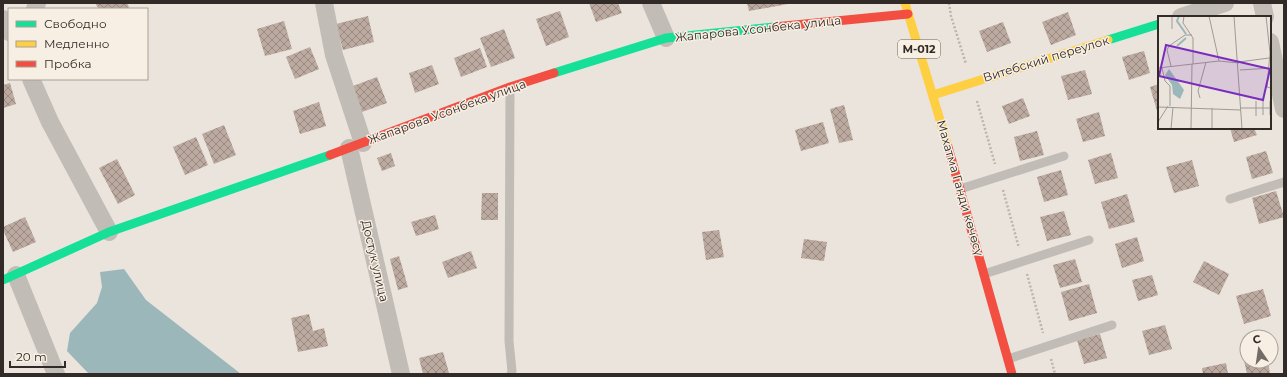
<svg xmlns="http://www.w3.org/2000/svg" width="1287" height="377" font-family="Montserrat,sans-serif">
	<defs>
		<pattern id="building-cross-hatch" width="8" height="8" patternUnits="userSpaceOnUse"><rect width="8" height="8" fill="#bcaaa0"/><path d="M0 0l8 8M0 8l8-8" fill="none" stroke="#998b82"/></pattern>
	</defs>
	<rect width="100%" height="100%" fill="#eae4dd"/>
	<!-- water -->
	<polygon fill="#9bb7b9" points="124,269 146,300 241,374 89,374 67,351 70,333 97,303 102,287 100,272"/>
	<!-- building -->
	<g fill="url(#building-cross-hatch)">
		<polygon points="95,3 127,3 129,7 126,9 99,9"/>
		<polygon points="589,3 618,3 622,13 596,22"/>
		<polygon points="747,3 788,3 788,4 749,11"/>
		<polygon points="560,11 569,37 546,46 536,19"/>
		<polygon points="1068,12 1076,35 1051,45 1042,22"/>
		<polygon points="368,16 374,42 343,50 336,24"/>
		<polygon points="284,21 292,49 265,56 257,29"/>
		<polygon points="1003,22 1011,43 987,52 979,31"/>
		<polygon points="504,29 515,58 491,67 480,38"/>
		<polygon points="310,47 319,69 295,79 286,57"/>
		<polygon points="480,48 487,67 461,77 454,58"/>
		<polygon points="1144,51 1150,73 1129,80 1122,57"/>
		<polygon points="432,65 439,84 415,93 409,73"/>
		<polygon points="1085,70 1092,94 1068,100 1061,76"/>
		<polygon points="377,77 387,103 362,112 353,86"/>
		<polygon points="10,83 16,104 3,108 3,85"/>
		<polygon points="1159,84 1159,111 1157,111 1150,87"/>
		<polygon points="1023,98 1030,116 1009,124 1002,106"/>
		<polygon points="319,102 326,126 300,134 293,111"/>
		<polygon points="844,105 853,140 839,143 830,109"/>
		<polygon points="1099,112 1105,136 1083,142 1076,119"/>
		<polygon points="823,122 829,143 801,151 795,130"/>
		<polygon points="224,125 236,155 214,164 202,134"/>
		<polygon points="1230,128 1254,128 1257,135 1234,142"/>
		<polygon points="1037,131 1044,155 1020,161 1014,137"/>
		<polygon points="196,137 208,165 185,175 173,147"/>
		<polygon points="1266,151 1273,173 1252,179 1246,157"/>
		<polygon points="391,153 395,166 382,171 377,158"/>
		<polygon points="1111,153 1118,178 1095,184 1088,160"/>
		<polygon points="117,159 135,195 118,204 99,168"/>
		<polygon points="1192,160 1199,186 1174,193 1166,167"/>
		<polygon points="1061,170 1068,195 1044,202 1037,177"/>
		<polygon points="1276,191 1284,217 1259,224 1252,198"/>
		<polygon points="482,193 498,193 498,220 481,220"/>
		<polygon points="1127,194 1135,222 1109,229 1101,202"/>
		<polygon points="1064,211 1071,235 1047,241 1040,217"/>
		<polygon points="435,215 439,229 416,236 411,222"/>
		<polygon points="25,217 36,242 13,252 3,230 3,227"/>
		<polygon points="719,230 724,257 706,260 702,232"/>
		<polygon points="1137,237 1144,261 1122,268 1115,244"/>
		<polygon points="804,239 827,242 824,261 801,258"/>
		<polygon points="471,251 477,268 448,278 442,262"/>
		<polygon points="399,256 408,287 398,290 390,259"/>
		<polygon points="1075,259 1082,282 1060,288 1053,265"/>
		<polygon points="1204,261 1229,274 1219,295 1193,282"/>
		<polygon points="1152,275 1158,295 1138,301 1132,280"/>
		<polygon points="1089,284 1097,313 1069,321 1061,292"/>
		<polygon points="1263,289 1271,316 1244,324 1236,296"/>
		<polygon points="309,314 313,331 324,328 328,346 298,352 291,318"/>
		<polygon points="1165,325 1172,349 1149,355 1142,331"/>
		<polygon points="1100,334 1107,358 1084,364 1077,340"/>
		<polygon points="443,352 449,373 423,374 419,358"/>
		<polygon points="1247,359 1247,361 1268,361 1270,374 1247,374 1244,360"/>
		<polygon points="1226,363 1228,374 1203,374 1202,368"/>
	</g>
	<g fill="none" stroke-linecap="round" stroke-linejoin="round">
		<!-- path -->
		<g stroke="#bab5af" stroke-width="2.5" stroke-dasharray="2 2" stroke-linecap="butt">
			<polyline points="949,3 951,16 966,64"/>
			<polyline points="977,101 995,164"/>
			<polyline points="1003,190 1019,248"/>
			<polyline points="1027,274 1043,333"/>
			<polyline points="1051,359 1055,374"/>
		</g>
		<!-- lane -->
		<g stroke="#c2bcb6" stroke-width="9">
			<polyline points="510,87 509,341 512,371 511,374"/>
			<polyline points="960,189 1064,156"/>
			<polyline points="1230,199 1284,182"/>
			<polyline points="984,274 1089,240"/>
			<polyline points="1008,359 1112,325"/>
		</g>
		<!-- street -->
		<g stroke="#c2bcb6" stroke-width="18">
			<polyline points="324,3 334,55 363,143"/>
			<polyline points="651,3 666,38"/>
			<polyline points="1262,3 1265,17"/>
			<polyline points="35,9 37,3"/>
			<polyline points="1181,17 1225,3"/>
			<polyline points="3,19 5,25 9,32"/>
			<polyline points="1270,42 1284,109"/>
			<polyline points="31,79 50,122 109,232"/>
			<polyline points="349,148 401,374"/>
			<polyline points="16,275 56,374"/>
		</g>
		<!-- fast -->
		<g stroke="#16e098" stroke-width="9">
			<polyline points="1108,40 1159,24"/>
			<polyline points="554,73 666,38 774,27"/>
			<polyline points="3,280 109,232 330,155"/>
		</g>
		<!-- slow -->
		<g stroke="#ffcf43" stroke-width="9">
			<polyline points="905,3 948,147"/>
			<polyline points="933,95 1108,40"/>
		</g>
		<!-- jam -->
		<g stroke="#f24e42" stroke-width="9">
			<polyline points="774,27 908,14"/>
			<polyline points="948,147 1012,374"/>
			<polyline points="330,155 510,87 554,73"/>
		</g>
	</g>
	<g text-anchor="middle" stroke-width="3" stroke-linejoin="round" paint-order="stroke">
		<!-- shield labels -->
		<rect fill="#f7efe3" stroke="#6d655f" stroke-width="1" x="898" y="40" width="42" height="18" rx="3"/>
		<g font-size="11" font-weight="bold" fill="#322a26">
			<text x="919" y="53">М-012</text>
		</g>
		<!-- street labels -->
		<g font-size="12" fill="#322a26" stroke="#f7efe3">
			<text transform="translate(758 29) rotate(-6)" y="4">Жапарова Усонбека улица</text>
			<text transform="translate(1046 59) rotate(-17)" y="4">Витебский переулок</text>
			<text transform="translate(447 112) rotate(-20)" y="4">Жапарова Усонбека улица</text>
			<text transform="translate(960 188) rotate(74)" y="4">Махатма Ганди көчөсү</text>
			<text transform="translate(375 261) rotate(77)" y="4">Достук улица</text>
		</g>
	</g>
	<!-- overview -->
	<g transform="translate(1158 16)">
		<rect width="113" height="113" fill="#eae4dd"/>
		<path d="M11,53L26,74L22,83L15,78L14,69L7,59Z" fill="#9bb7b9"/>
		<path fill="none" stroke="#9bb7b9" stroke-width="2" d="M21,0L19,5L28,18M19,30L28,22"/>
		<path fill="none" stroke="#a09a94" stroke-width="1" d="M26,0L25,7L35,22V48M51,0L61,45M76,0L84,113M108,0L112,37L109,71L113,72M14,13V0M81,46L111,42M13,50L9,34L11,30L27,19H34M0,52L61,45L81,47M4,52L7,65L12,70V90M82,54L113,52M42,82L40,75L48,46M98,85V100M105,85V99M0,91L83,94M54,92V113M83,92H113M112,99V85M0,106L10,90M13,113L15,91M33,113L34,48"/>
		<path fill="#7b2cbf" fill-opacity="0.15" stroke="#7b2cbf" stroke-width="2" d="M8,29L112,53L105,84L1,60Z"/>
		<rect width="113" height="113" fill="none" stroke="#322a26" stroke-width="2"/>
	</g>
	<!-- border -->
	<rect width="1287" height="377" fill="none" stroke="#322a26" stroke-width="8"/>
	<!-- legend -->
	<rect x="8" y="8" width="140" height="72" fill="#f7efe3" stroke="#a8a097"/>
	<rect x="16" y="21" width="20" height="6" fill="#16e098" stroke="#a8a097"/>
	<text x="44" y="28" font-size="12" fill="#322a26">Свободно</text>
	<rect x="16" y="41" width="20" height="6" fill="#ffcf43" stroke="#a8a097"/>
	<text x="44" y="48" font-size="12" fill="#322a26">Медленно</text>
	<rect x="16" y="61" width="20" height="6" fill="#f24e42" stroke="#a8a097"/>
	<text x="44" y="68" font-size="12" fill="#322a26">Пробка</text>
	<!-- north arrow -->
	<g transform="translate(1259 349) rotate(347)"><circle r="19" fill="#f7efe3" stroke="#a8a097"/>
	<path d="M0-3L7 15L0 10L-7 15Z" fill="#726b66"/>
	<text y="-6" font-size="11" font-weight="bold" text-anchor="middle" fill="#322a26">С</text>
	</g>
	<!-- scale -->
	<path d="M10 361v6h55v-6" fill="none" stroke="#322a26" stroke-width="2"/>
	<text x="16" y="361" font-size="12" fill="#322a26" stroke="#f7efe3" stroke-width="3" paint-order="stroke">20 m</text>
</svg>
